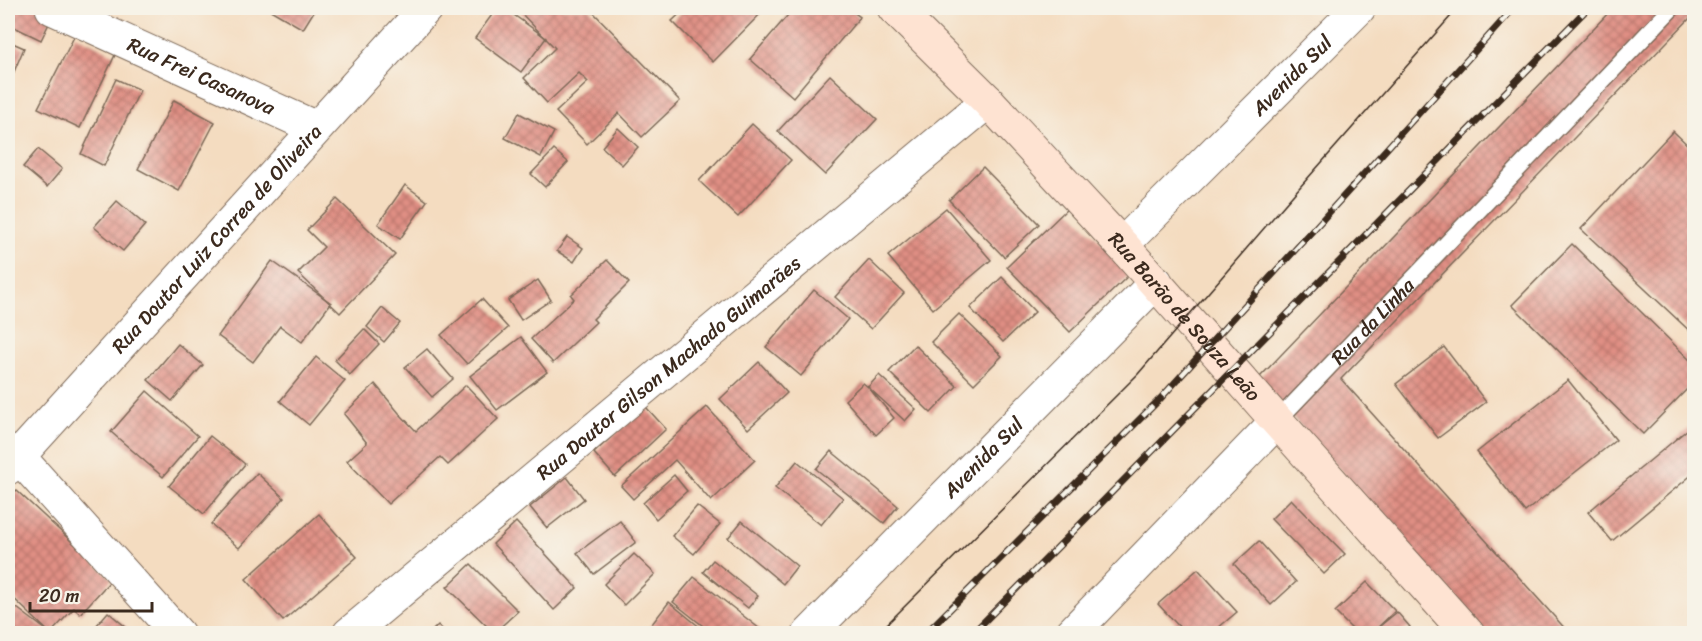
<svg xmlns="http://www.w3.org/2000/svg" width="1702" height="641" font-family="Sriracha,sans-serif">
	<defs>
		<pattern id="building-cross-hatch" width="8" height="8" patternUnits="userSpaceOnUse" patternTransform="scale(1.5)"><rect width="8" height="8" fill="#e08f84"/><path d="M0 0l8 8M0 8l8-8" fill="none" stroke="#b7756b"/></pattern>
	</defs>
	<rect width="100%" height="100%" fill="#f7f3e8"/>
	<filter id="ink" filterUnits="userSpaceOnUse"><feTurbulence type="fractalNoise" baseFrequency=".0167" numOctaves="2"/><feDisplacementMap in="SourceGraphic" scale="12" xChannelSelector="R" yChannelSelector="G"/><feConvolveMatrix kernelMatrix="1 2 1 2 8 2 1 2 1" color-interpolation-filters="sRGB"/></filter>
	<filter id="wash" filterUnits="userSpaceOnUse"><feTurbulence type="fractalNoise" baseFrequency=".008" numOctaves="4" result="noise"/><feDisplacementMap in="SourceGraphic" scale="24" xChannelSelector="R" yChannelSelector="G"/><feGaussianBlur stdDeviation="1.35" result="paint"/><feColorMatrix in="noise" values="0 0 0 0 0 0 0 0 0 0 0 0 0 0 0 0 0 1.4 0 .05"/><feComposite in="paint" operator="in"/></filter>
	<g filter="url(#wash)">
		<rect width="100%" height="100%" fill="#f4dcc0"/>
		<g id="blocks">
			<!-- building -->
			<g fill="url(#building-cross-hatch)">
				<polygon points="12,8 47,8 55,11 41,40 8,24 8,17"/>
				<polygon points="267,8 316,8 303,29"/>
				<polygon points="497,8 504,8 546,38 521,72 475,38"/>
				<polygon points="516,8 589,8 680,101 642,137 619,113 587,144 556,112 588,82 579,73 547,103 524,78 555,48"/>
				<polygon points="686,8 766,8 713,62 672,21"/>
				<polygon points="794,8 848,8 860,17 793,97 750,59"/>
				<polygon points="1613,8 1694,8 1694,14 1341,379 1569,633 1487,633 1258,379"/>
				<polygon points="75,35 115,55 80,128 38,108"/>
				<polygon points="8,41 24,48 8,86"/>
				<polygon points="830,75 877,119 825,175 778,131"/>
				<polygon points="116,79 140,90 104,166 81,154"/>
				<polygon points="174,100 215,122 179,191 138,169"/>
				<polygon points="519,113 554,132 541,157 505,138"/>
				<polygon points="752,124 791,160 738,217 699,181"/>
				<polygon points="618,128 638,147 622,165 602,147"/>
				<polygon points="1673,131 1694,151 1694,335 1581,229"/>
				<polygon points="38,149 62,169 47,187 23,167"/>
				<polygon points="554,150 568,162 545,187 531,174"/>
				<polygon points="983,167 1039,224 1004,257 949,200"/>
				<polygon points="405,185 427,201 400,239 378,224"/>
				<polygon points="337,199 395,255 340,313 298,273 324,247 307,230"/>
				<polygon points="117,201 145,225 123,251 94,227"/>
				<polygon points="946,208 991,260 933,309 888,256"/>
				<polygon points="1068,208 1131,273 1070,332 1007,267"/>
				<polygon points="567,237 583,248 574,262 557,251"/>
				<polygon points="1572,244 1694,364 1694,382 1643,434 1512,305"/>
				<polygon points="607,260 629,283 593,319 596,322 553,363 531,339 574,299 571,295"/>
				<polygon points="869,260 904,293 871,329 835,297"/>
				<polygon points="272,261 331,303 302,342 280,326 253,362 218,336"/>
				<polygon points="1002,277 1035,312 1003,342 970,308"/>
				<polygon points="538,280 551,300 521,320 508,300"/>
				<polygon points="814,290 848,319 801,376 766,347"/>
				<polygon points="482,299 508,328 467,364 441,335"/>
				<polygon points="382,308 400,323 384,342 367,327"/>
				<polygon points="959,314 1002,356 974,384 931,342"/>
				<polygon points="364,329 379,344 350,375 335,360"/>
				<polygon points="521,337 547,372 497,410 470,376"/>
				<polygon points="178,344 203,365 172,401 148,380"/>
				<polygon points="915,345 957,386 931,413 889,372"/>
				<polygon points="1444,347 1486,402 1438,438 1396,384"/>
				<polygon points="427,349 453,379 432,397 405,367"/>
				<polygon points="316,357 345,381 309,425 280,401"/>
				<polygon points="759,362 787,393 748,429 720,399"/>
				<polygon points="879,375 916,409 905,421 868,387 894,418 876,435 845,400 863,383 868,387"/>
				<polygon points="1568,380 1616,440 1525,512 1477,452"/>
				<polygon points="375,384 399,413 416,431 466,385 498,419 448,465 440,457 388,504 347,461 367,443 344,414"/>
				<polygon points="147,391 198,436 163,477 111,432"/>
				<polygon points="645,406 666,429 615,477 594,453"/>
				<polygon points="707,407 755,460 711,501 675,460 633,499 621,486"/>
				<polygon points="1694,424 1694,473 1612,541 1588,512"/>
				<polygon points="210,436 245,464 204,514 169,486"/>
				<polygon points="831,451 898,506 884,523 816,469"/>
				<polygon points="797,461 843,498 821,525 775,488"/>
				<polygon points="257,473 284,498 239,548 211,524"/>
				<polygon points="674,475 687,491 656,519 643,503"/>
				<polygon points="567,477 584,499 547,528 530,507"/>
				<polygon points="16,490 112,579 80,614 74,608 51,633 8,633 8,622 17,608 50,633 8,593 8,499"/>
				<polygon points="1291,499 1345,554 1324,574 1271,519"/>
				<polygon points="697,506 720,524 694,554 672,536"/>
				<polygon points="319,514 357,557 283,621 246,579"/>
				<polygon points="620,521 636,542 594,574 577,553"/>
				<polygon points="742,521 797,566 783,584 728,538"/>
				<polygon points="516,522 577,588 554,610 493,544"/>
				<polygon points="1259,541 1296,582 1271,605 1234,564"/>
				<polygon points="634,554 655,574 624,605 604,584"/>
				<polygon points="713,560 758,596 748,608 703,572"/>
				<polygon points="471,564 518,611 494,633 447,587"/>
				<polygon points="1198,569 1237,612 1212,633 1185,633 1158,604"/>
				<polygon points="694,577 760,629 756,633 712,633 673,602"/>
				<polygon points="1367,582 1395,611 1374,631 1397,612 1410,627 1402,633 1356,633 1335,612"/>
				<polygon points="669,602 707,633 645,633"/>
				<polygon points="108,612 133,633 90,633"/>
				<polygon points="438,625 446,633 430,633"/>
			</g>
		</g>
	</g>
	<g filter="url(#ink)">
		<use href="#blocks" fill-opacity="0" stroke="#7c6857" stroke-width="1.5"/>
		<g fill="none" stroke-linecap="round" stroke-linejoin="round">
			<defs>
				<g id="service">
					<path id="s1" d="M1277,421L1672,8"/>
				</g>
				<g id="minor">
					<path id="s2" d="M52,8L316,128"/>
					<polyline points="8,451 18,456 178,634"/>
					<path id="s3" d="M349,634L988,101"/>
					<path id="s4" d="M809,634L1156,282"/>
					<polyline points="1071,634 1277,421"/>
				</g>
				<g id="tertiary">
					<path id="s5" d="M1122,245L1359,8"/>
					<path id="s6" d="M8,468L426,8"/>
				</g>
				<g id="secondary">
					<path id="s7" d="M894,8L988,101L1122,245L1277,421L1468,634"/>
				</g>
			</defs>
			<!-- service casing -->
			<use href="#service" stroke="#7c6857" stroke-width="19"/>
			<!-- minor casing -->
			<use href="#minor" stroke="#7c6857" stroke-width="35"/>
			<!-- tertiary casing -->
			<use href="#tertiary" stroke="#7c6857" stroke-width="35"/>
			<!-- secondary casing -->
			<use href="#secondary" stroke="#7c6857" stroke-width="35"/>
			<!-- service -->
			<use href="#service" stroke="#fff" stroke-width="16"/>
			<!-- minor -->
			<use href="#minor" stroke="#fff" stroke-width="33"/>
			<!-- tertiary -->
			<use href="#tertiary" stroke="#fff" stroke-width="33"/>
			<!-- secondary -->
			<use href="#secondary" stroke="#fee3d2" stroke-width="33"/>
			<!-- tram -->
			<polyline stroke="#3b2a1e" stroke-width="1.5" points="877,634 1138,374 1285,204 1458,8"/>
			<defs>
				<g id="rail">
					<polyline points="925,634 1161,398 1514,8"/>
					<polyline points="972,634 1341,260 1588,8"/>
				</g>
			</defs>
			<!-- rail casing -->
			<use href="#rail" stroke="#3b2a1e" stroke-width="7"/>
			<!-- rail -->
			<use href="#rail" stroke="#f7f3e8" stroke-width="4.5" stroke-dasharray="14" stroke-linecap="butt"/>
		</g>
	</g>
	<g text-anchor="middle" stroke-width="5" stroke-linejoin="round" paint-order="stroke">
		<!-- street labels -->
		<g font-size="20" fill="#3b2a1e" stroke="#f7f3e8">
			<text dy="7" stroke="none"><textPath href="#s2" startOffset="164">Rua Frei Casanova</textPath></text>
			<text dy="7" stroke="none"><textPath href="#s5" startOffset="240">Avenida Sul</textPath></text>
			<text dy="7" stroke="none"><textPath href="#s6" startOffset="310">Rua Doutor Luiz Correa de Oliveira</textPath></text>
			<text dy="7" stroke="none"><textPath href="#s7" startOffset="424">Rua Barão de Souza Leão</textPath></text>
			<text dy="7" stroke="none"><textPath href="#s1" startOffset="138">Rua da Linha</textPath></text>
			<text dy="7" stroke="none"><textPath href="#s3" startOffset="416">Rua Doutor Gilson Machado Guimarães</textPath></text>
			<text dy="7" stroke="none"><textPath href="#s4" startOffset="248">Avenida Sul</textPath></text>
		</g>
	</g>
	<!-- margin -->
	<rect width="1702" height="641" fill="none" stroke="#f7f3e8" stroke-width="30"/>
	<!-- scale -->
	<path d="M30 602v9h122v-9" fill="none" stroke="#3b2a1e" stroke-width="3"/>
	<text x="39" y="602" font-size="18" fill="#3b2a1e" stroke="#f7f3e8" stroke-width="4.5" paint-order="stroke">20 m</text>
</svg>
